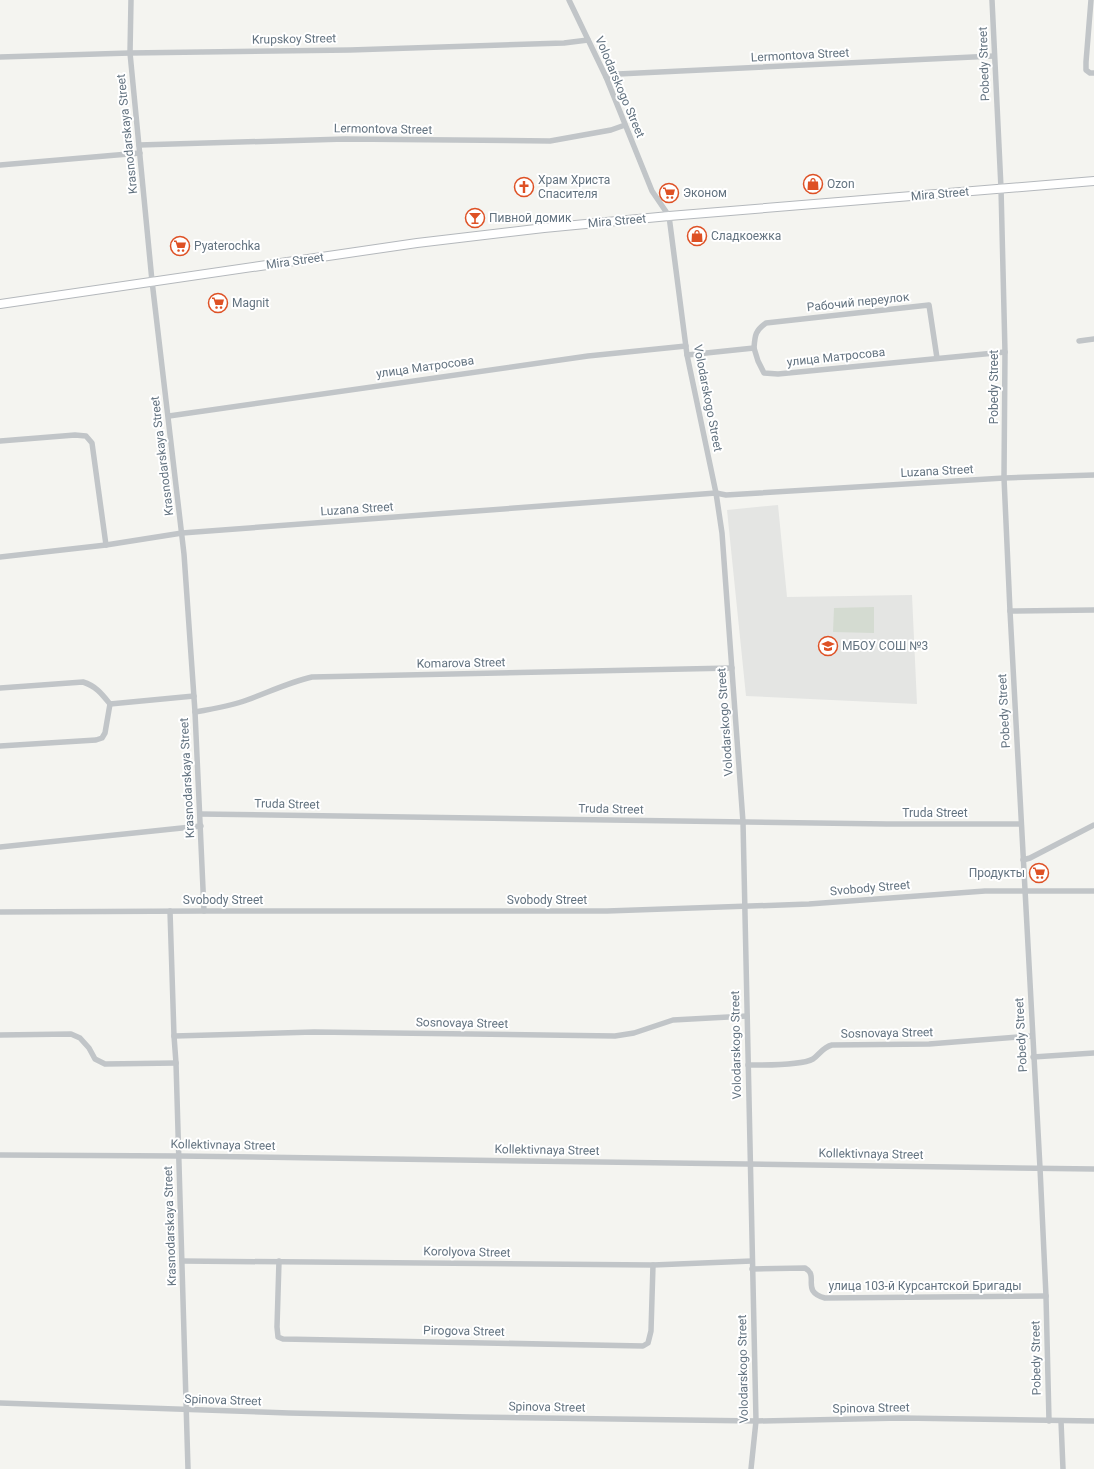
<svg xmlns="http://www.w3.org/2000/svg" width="1094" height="1469" font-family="Roboto,sans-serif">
	<rect width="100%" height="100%" fill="#f4f4f0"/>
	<!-- built -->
	<polygon fill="#e4e5e3" points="778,505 787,597 912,595 917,704 746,696 727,510"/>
	<!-- green -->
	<polygon fill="#d4dbd1" points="874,607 874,633 833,632 834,608"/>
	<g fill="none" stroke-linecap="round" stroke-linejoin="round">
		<defs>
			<polyline id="secondary" points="0,304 417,243 544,228 669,216 1094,181"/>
		</defs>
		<!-- secondary casing -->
		<use href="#secondary" stroke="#b4b8bc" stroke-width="10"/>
		<!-- minor -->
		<g stroke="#c1c5c8" stroke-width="5.5">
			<polyline points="131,0 130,53 152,281 184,554 195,712 204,911"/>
			<polyline points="569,0 606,77 652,191 669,216 687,355 716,493 722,533 743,822 756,1421 751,1469"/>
			<polyline points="992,0 1001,188 1005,352 1004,478 1010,611 1040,1168 1046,1296 1049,1421"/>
			<polyline points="1091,0 1086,62 1086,70 1090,73 1094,73"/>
			<polyline points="0,57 130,53 350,50 564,43 588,40"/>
			<polyline points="606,77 618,74 994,56"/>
			<polyline points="139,145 345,139 550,141 611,130 625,125"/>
			<polyline points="0,165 140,153"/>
			<polyline points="1079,341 1094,339"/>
			<path d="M754,348C755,335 755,331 766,323L929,305L937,358"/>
			<polyline points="687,355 754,348 758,361 764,373 778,374 1005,352"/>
			<polyline points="169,416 588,356 686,346"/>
			<polyline points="0,441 75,435 86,436 92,443 106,545"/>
			<polyline points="0,557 106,545 182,533 716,493 726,495 1004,478 1094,475"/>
			<polyline points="1010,611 1094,610"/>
			<path d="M0,688L83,682C96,686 102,694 110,704"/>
			<polyline points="110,704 194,696"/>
			<path d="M195,712C213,709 231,706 247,700C269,692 290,682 312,677L732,668"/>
			<polyline points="0,746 96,740 102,738 105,733 110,704"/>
			<polyline points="200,814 887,824 1021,824"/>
			<polyline points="0,847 201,826"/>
			<polyline points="1023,860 1030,858 1094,825"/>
			<polyline points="170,911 174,1036 176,1063 188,1469"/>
			<polyline points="0,912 204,911 607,911 809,904 985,891 1094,891"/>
			<polyline points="0,1035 71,1034 80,1038 89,1048 95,1059 105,1064 176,1063"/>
			<polyline points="174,1036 314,1032 615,1036 634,1033 673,1020 747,1016"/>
			<polyline points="1033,1057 1094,1053"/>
			<path d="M748,1065C763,1065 800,1066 813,1059C820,1054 823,1047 832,1045L929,1044L1032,1036"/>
			<polyline points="0,1155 179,1156 1094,1169"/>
			<polyline points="182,1261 653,1265 752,1261"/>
			<polyline points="279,1261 277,1327 278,1337 283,1339 643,1346 648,1343 651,1331 653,1265"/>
			<path d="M752,1269L805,1268C820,1276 800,1291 825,1298L1046,1296"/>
			<polyline points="0,1403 289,1413 471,1417 756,1421 901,1418 1094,1421"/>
			<polyline points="1061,1421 1063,1469"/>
		</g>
		<!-- secondary -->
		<use href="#secondary" stroke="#fff" stroke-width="8"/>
	</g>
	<!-- icons -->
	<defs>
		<symbol id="shop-ring" viewBox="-11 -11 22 22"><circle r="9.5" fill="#fff" stroke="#de5125" stroke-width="1.5"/><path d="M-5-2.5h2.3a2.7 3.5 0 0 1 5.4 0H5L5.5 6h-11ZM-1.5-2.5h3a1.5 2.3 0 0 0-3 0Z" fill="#de5125"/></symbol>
		<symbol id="church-ring" viewBox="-11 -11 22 22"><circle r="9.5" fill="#fff" stroke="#de5125" stroke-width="1.5"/><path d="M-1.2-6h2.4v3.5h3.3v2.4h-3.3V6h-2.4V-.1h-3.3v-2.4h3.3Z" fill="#de5125"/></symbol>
		<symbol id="supermarket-ring" viewBox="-11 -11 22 22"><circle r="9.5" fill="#fff" stroke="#de5125" stroke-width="1.5"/><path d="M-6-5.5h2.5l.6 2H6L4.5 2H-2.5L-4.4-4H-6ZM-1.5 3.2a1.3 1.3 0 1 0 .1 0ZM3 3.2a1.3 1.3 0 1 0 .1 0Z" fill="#de5125"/></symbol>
		<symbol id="bar-ring" viewBox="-11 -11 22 22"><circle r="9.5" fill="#fff" stroke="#de5125" stroke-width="1.5"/><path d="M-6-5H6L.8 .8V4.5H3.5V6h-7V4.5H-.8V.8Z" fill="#de5125"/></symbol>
		<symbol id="school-ring" viewBox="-11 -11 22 22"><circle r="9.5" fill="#fff" stroke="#de5125" stroke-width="1.5"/><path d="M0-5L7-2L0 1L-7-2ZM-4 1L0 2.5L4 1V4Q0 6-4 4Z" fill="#de5125"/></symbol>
	</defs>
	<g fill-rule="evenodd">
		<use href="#shop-ring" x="802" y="173" width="22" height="22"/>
		<use href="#church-ring" x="513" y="176" width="22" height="22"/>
		<use href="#supermarket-ring" x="658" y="182" width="22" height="22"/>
		<use href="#bar-ring" x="464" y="207" width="22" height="22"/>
		<use href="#shop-ring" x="686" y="225" width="22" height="22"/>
		<use href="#supermarket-ring" x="169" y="235" width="22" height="22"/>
		<use href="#supermarket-ring" x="207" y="292" width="22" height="22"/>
		<use href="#school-ring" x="817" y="635" width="22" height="22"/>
		<use href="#supermarket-ring" x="1028" y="862" width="22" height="22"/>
	</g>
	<g text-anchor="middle" stroke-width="4" stroke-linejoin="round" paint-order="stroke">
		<!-- street labels -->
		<g font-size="12" fill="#637380" stroke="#fff">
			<text transform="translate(294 39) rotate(-1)" y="4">Krupskoy Street</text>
			<text transform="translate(800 55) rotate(-3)" y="4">Lermontova Street</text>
			<text transform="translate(984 64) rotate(-92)" y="4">Pobedy Street</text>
			<text transform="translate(620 87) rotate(67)" y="4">Volodarskogo Street</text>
			<text transform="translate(383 129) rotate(1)" y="4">Lermontova Street</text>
			<text transform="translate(127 134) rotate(-96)" y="4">Krasnodarskaya Street</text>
			<text transform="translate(940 194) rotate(-5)" y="4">Mira Street</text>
			<text transform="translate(617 221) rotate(-5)" y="4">Mira Street</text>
			<text transform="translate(295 261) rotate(-8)" y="4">Mira Street</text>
			<text transform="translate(858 302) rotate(-6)" y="4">Рабочий переулок</text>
			<text transform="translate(836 357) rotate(-6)" y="4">улица Матросова</text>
			<text transform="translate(425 367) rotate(-8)" y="4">улица Матросова</text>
			<text transform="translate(994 387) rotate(-90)" y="4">Pobedy Street</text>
			<text transform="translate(708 398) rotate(79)" y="4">Volodarskogo Street</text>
			<text transform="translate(162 456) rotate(-97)" y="4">Krasnodarskaya Street</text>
			<text transform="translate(937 471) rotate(-3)" y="4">Luzana Street</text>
			<text transform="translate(357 509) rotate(-4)" y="4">Luzana Street</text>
			<text transform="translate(461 663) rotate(-1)" y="4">Komarova Street</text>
			<text transform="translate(1004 711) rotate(-93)" y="4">Pobedy Street</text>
			<text transform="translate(725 722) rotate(-94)" y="4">Volodarskogo Street</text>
			<text transform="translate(187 778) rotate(-93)" y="4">Krasnodarskaya Street</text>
			<text transform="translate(287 804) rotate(1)" y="4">Truda Street</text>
			<text transform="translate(611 809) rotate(1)" y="4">Truda Street</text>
			<text x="935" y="817">Truda Street</text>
			<text transform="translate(870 888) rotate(-5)" y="4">Svobody Street</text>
			<text x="223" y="904">Svobody Street</text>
			<text x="547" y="904">Svobody Street</text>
			<text transform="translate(462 1023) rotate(1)" y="4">Sosnovaya Street</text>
			<text transform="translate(887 1033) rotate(-1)" y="4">Sosnovaya Street</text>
			<text transform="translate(1021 1035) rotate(-93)" y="4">Pobedy Street</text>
			<text transform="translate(736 1045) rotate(-91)" y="4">Volodarskogo Street</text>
			<text transform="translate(223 1145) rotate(1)" y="4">Kollektivnaya Street</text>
			<text transform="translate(547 1150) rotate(1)" y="4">Kollektivnaya Street</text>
			<text transform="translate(871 1154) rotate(1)" y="4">Kollektivnaya Street</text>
			<text transform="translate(170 1226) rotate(-92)" y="4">Krasnodarskaya Street</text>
			<text transform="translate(467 1252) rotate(1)" y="4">Korolyova Street</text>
			<text x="925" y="1290">улица 103-й Курсантской Бригады</text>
			<text transform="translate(464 1331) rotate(1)" y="4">Pirogova Street</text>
			<text transform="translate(1036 1358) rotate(-91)" y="4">Pobedy Street</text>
			<text transform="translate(743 1369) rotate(-91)" y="4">Volodarskogo Street</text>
			<text transform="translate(223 1400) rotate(2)" y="4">Spinova Street</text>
			<text transform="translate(547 1407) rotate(1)" y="4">Spinova Street</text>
			<text transform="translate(871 1408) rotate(-1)" y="4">Spinova Street</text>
		</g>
		<!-- poi labels -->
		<g font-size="12" fill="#637380" stroke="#fff" text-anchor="start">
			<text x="538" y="184">Храм Христа<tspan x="538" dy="14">Спасителя</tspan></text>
			<text x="827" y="188">Ozon</text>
			<text x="683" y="197">Эконом</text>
			<text x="489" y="222">Пивной домик</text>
			<text x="711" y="240">Сладкоежка</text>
			<text x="194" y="250">Pyaterochka</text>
			<text x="232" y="307">Magnit</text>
			<text x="842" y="650">МБОУ СОШ №3</text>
			<text x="1025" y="877" text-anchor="end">Продукты</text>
		</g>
	</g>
</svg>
